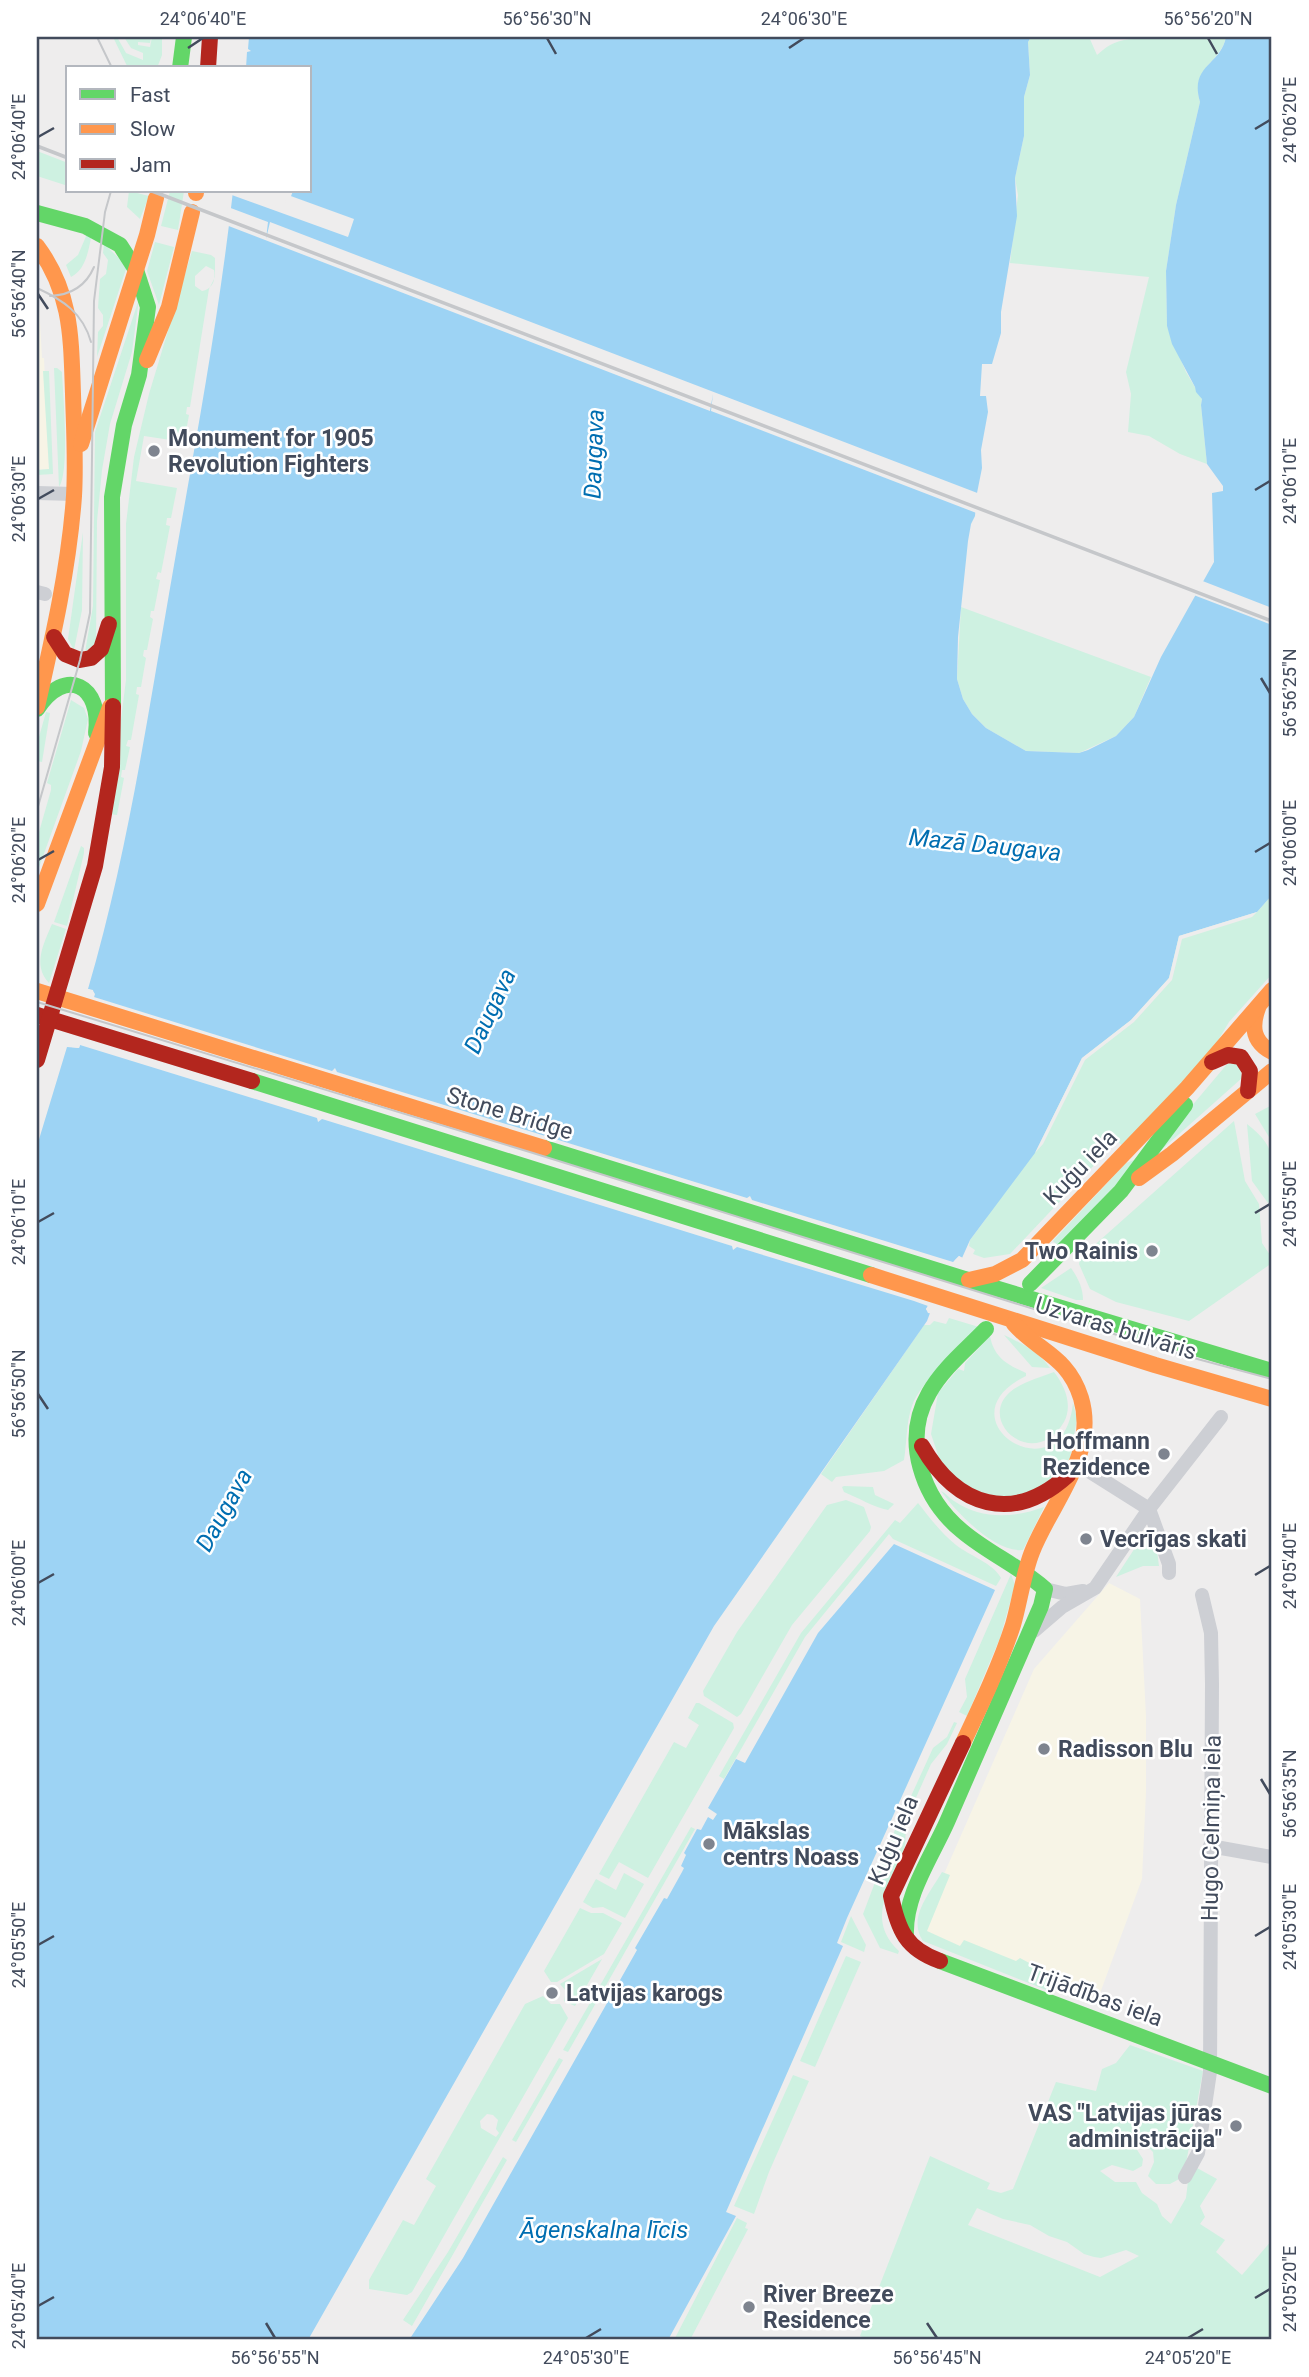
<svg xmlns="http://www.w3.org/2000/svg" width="1309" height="2377" font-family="Roboto,sans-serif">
	<rect width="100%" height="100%" fill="#eeeded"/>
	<!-- commercial -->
	<g fill="#f7f4e6">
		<polygon points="37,300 39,304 42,358 44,358 49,469 37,470"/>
		<polygon points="1109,1583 1140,1599 1146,1716 1146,1792 1142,1879 1099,1996 1053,1976 1048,1988 919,1931 1034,1669"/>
	</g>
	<!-- green -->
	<g fill="#cef1e1" fill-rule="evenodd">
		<polygon points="113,37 117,37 126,53 143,60 143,53 131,48 124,37 151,37 150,43 138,42 138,45 150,47 152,37 162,37 162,55 157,68 128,68"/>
		<path d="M1031,37H1089L1097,55C1109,44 1119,39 1135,39L1136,37H1226C1221,63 1190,67 1200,102L1176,205L1166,271L1167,326L1186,372L1202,399L1201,405L1207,464L1180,454L1149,436L1128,432L1131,394L1126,372L1149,277L1010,263L1018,195L1015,178L1024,136V97L1030,75L1028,42Z"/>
		<polygon points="37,151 68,163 68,186 37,176"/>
		<polygon points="129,191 149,196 140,219 127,207"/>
		<polygon points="170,191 184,191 178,230 161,226"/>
		<path d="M87,234L91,238C88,253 85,270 71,277L66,265L78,255Z"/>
		<polygon points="155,242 174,247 159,305 147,271"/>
		<polygon points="104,244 127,266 97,357 98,332 103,326 103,315 98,308 100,279 106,274 108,260 103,253"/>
		<path d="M192,251L211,255L215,258V277L209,289L190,407H187L186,414L189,415L184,442L144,436L136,481L177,488L171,518H167L166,525L170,526L161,573L158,572L156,579L160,580L154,611H151L150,617L153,619L147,650H144L143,656L146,658L141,687H137L136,694L139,695L131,740H128L126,746L130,747L125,770H122L121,777L124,778L117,815L109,814L126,680V524L134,457L149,394ZM206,266L214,270C216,279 213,289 202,291L195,286V276Z"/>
		<polygon points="139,299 132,352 110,424 102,470 97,521 96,643 85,652 93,606 95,432"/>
		<path d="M54,368H57L62,372C63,394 70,473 59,487Z"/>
		<polygon points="43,371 49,371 53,474 37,475 37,470 49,469"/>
		<polygon points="83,532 82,610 74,650 68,639"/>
		<polygon points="961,607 1151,677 1134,717 1116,736 1079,753 1026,751 986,728 972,714 963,699 957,679"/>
		<polygon points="71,700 84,708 88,719 81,751 37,873 39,844 37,839 51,790 51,785 47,783"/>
		<polygon points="46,712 50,713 42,762 37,761 37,744"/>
		<polygon points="81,846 84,848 84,853 67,926 54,922"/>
		<polygon points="1272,895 1272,974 1229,1022 1213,1049 1123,1146 1117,1141 1010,1254 984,1258 973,1254 975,1250 969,1246 970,1240 985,1220 1082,1058 1179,936 1257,912"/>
		<path d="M52,924L66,929L49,983C32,965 44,943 52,924Z"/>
		<polygon points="1228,1063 1239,1064 1242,1078 1160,1151 1190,1108"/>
		<polygon points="1272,1105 1272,1142 1255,1114"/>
		<polygon points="1234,1121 1245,1181 1259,1204 1262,1243 1272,1258 1272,1263 1189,1321 1116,1302 1090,1289 1079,1264 1080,1258"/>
		<path d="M1247,1124C1280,1149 1272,1164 1272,1202L1268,1203L1252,1181Z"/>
		<polygon points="1142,1157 1058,1246 1053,1241 1126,1163"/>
		<path d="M1071,1268C1078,1278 1083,1288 1083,1300H1076L1041,1288Z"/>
		<path d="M949,1318L979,1327C961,1346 920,1382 912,1406C906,1423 907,1442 904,1460L884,1471L836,1477L832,1482L821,1474L924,1325H930L934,1321L946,1324Z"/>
		<path d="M1004,1335C1021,1343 1039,1352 1050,1368L1032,1367Z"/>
		<path d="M990,1336C994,1358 1008,1365 1026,1373V1376C937,1419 1063,1500 1073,1403L1077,1419L1070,1458L1045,1487L1007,1499L968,1490L941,1464L931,1434L938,1393L958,1369L964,1371L965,1363Z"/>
		<path d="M1054,1372C1065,1386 1073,1405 1064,1422C1035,1472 976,1422 1010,1392C1022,1382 1039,1378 1054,1372Z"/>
		<path d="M844,1486L873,1487L875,1495L894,1504L888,1510C875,1508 857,1497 844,1492L842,1487Z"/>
		<path d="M941,1491C946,1493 949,1498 954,1501C982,1520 1014,1518 1044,1507L1023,1550C995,1553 956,1512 941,1491Z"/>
		<polygon points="846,1500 864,1507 871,1527 870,1531 792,1625 741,1714 737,1717 704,1696 703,1691 737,1632 827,1505"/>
		<path d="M918,1503C930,1518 941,1533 956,1545C970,1556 993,1563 1001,1578L996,1586L893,1539L889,1534L805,1637L724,1779L719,1776L801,1633L895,1520L900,1523Z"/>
		<polygon points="1146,1531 1156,1543 1159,1566 1143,1566 1116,1577"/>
		<polygon points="1011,1574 1015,1585 1000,1638 967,1716 959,1712 967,1697 965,1679"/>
		<polygon points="696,1703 699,1703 733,1723 734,1728 648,1878 619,1862 609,1879 599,1874 674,1742 686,1748 699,1725 688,1718"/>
		<polygon points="954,1722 957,1723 947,1744 931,1764 906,1820 901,1818 933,1748 947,1737"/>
		<polygon points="691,1827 695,1829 568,2052 563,2050"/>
		<path d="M896,1827L906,1831C905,1838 906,1846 903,1853C891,1887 865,1919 899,1951L898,1954L880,1948L863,1914Z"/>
		<path d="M942,1872L950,1875L927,1931L960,1946L964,1940L1016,1961L1020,1958L1059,1979L1054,1990L1049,1991L923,1941C907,1918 930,1893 942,1872Z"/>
		<polygon points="624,1873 644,1884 625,1918 603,1907 593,1908 583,1902 596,1879 616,1890"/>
		<polygon points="580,1908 591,1913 603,1913 622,1923 604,1954 557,1982 551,1982 544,1971"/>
		<polygon points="851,1916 866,1945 864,1952 841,1942"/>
		<polygon points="846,1956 861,1962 815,2067 800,2061"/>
		<polygon points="602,1959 575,2006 564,2001 566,1991 560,1984"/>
		<path d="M543,1996L551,2004H560L568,2018L412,2292L407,2295L369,2289V2280L403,2220L414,2225L436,2186L426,2179L525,2004ZM487,2114L493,2115L498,2120L496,2129L499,2133L496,2137L481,2128L480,2121Z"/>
		<path d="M1130,2045L1203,2071L1187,2158L1181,2178L1170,2184H1156L1148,2176L1154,2162L1153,2152L1148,2147L1138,2144L1125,2131L1122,2134C1123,2143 1126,2143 1134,2145L1143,2159L1142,2166L1133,2171L1112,2165L1100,2171L1115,2182H1136L1142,2193L1157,2204L1162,2216L1171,2224L1186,2198L1188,2181L1197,2168L1217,2179L1200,2206L1205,2217L1200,2224L1225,2240L1216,2252L1242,2275L1272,2240V2340H870L860,2336L930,2156L990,2183L987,2189L1001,2193L1013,2189L1056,2082L1096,2091L1102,2069L1116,2063ZM977,2208L1003,2219L1030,2225L1049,2236L1067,2242L1084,2254L1094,2257L1101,2258L1126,2250L1139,2256L1100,2277L968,2225Z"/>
		<polygon points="559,2058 563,2060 516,2142 512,2140"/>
		<polygon points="793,2075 809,2081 769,2172 754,2214 734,2206"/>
		<polygon points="503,2157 507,2160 412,2326 403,2320 448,2252"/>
		<polygon points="737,2218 747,2223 745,2228 748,2229 690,2340 674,2340"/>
	</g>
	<!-- water -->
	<g fill="#9dd3f4">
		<path d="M249,37H1031L1028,42L1030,75L1024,97V136L1015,178L1017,216L1001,312V333L992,364H982L980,396H986L988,412L981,450L982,468L977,493L975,516L971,524L968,541L958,637L957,679L963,699L972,714L986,728L1026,751L1079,753L1088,750L1116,736L1134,717L1161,657L1214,562L1212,493L1223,491V486L1207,464L1201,405L1202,399L1196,392L1195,387L1172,344L1167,326L1166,271L1176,205L1200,102C1189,65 1221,65 1226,37H1272V895L1257,912L1179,936L1169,978L1131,1020L1082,1058L1035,1153L970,1240L962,1258L959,1256L955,1260L926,1309L930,1313L927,1321L714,1626L308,2340H37V1146L67,1047L79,1048L95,994L93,991L88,989C126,860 146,727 169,594C192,460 218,326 233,191L285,212L293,191H310V68H246L247,52L251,51L248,49Z"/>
		<polygon points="894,1544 995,1590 847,1918 837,1943 843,1946 726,2212 736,2216 668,2340 409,2340 463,2258 637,1950 635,1948 664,1898 667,1899 682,1872 684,1868 681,1866 686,1855 684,1853 697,1829 701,1830 708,1817 713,1820 717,1814 708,1808 736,1759 745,1763 818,1633"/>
	</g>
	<!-- pier -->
	<g fill="#eeeded">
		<polygon points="230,191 256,191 254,197 283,208 288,195 354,219 348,237 229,194"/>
		<polygon points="228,207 268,222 266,239 270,222 980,494 979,514 711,411 713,394 710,411 562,354 565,337 562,354 226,225"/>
		<polygon points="1200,580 1272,608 1272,625 1191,594"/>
		<polygon points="1257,912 1252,917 1182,939 1172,980 1134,1022 1085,1060 1043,1144 1035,1153 1082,1058 1131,1020 1169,978 1179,936"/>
		<polygon points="84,988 93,990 94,997 332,1071 335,1068 337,1072 747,1198 750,1196 752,1200 953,1262 959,1256 965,1259 958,1261 930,1309 934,1314 928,1313 926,1309 928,1306 914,1301 737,1247 733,1250 732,1246 322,1119 318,1122 317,1118 80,1045 79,1048 64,1046 66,1044 76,1044 91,996"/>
	</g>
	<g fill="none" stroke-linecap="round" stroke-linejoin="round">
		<!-- street -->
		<g stroke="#cdcfd4" stroke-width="14">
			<polyline points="37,493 74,494"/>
			<polyline points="37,592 45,594"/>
			<polyline points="1076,1463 1149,1509 1169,1564 1169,1573"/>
			<polyline points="1045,1589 1066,1594 1083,1591"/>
			<polyline points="1034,1631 1062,1607 1095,1588 1149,1509 1221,1417"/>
			<polyline points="1210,1846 1272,1857"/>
			<polyline points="1185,2177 1198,2153 1210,2072 1212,1684 1211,1633 1202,1595"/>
		</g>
		<!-- fast -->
		<g stroke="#63d668" stroke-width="16">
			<polyline points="180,68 184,37"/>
			<polyline points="37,213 85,226 120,245 136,270 148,307 139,375 124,425 112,497 113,706"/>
			<path d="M37,709C66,665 102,686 96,733"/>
			<polyline points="252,1081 871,1275"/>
			<polyline points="544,1148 968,1280 1272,1371"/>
			<polyline points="1030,1284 1121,1191 1185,1105"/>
			<path d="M906,1936C904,1896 931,1858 947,1822C978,1750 1010,1678 1041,1606L1045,1589C1019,1566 988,1553 962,1531C922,1498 902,1440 929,1393C943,1368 967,1349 986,1329"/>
			<polyline points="940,1961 1272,2086"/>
		</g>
		<!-- slow -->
		<g stroke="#ff974d" stroke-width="16">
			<polyline points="196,191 196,193"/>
			<path d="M37,246C72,293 71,338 73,394C74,428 76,462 74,496C69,567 53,637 37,707"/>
			<polyline points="147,360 169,307 192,212"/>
			<polyline points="81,444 147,235 156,198"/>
			<polyline points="37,904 110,707"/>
			<polyline points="37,991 544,1148"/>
			<path d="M1258,1008C1251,1027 1253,1042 1272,1052"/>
			<polyline points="1139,1178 1172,1154 1272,1071"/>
			<polyline points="871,1275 1155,1365 1272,1399"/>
			<polyline points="969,1280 995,1274 1022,1260 1187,1088 1272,990"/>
			<path d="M963,1743C981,1705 1000,1665 1013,1625C1020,1601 1023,1575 1032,1552C1051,1503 1098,1455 1081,1398C1068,1356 1039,1352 1014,1324"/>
		</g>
		<!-- jam -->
		<g stroke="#b3261e" stroke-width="16">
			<polyline points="208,68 210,37"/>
			<polyline points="54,637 65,654 80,660 91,658 101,649 109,624"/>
			<polyline points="37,1015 252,1081"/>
			<polyline points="37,1060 95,866 112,767 113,706"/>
			<polyline points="1212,1062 1228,1055 1241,1057 1250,1071 1248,1091"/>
			<path d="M922,1446C957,1507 1013,1525 1068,1475"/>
			<path d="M940,1961C906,1949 898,1930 891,1896L963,1743"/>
		</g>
		<!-- tram -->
		<g stroke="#c5c7ca" stroke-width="2">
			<polyline points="97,37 112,68"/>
			<path d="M37,288C63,300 83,313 91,342"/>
			<path d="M50,296C71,295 86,286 94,267"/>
			<polyline points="37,810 80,660 90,613 94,301 105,212 111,191"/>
			<polyline points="37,1002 533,1153 1175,1353 1272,1379"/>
		</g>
		<!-- rail -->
		<g stroke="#c5c7ca" stroke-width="3.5">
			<polyline points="37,146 68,158"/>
			<polyline points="152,191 1272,621"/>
		</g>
	</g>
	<!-- ticks -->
	<path fill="none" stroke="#424b5c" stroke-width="2.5" d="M547,38L556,54M1208,38L1217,54M188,48L203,38M789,48L804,38M1255,129L1270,120M38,137L54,128M38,294L48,309M1255,490L1270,481M38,499L54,490M1261,678L1270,693M1255,852L1270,843M38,860L54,851M1255,1213L1270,1204M38,1222L54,1213M38,1394L48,1409M1255,1575L1270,1566M38,1583L54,1574M1261,1779L1270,1794M1255,1936L1270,1927M38,1945L54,1936M1255,2298L1270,2289M38,2306L54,2297M266,2323L275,2338M927,2323L937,2338M586,2338L601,2329M1188,2338L1203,2329"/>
	<!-- markers -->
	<g fill="#7e848f" stroke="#fff" stroke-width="2.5">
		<circle cx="154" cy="451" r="7"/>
		<circle cx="1152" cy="1251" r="7"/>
		<circle cx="1164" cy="1454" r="7"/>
		<circle cx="1086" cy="1539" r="7"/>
		<circle cx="1044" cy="1749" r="7"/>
		<circle cx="709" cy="1844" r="7"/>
		<circle cx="552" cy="1993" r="7"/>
		<circle cx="1236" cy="2126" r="7"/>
		<circle cx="749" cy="2307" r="7"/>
	</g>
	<g text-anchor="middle" stroke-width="5" stroke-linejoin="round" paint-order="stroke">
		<!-- poi labels -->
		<g font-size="23" font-weight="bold" fill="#424b5c" stroke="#fff" text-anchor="start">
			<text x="168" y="446">Monument for 1905<tspan x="168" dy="26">Revolution Fighters</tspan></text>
			<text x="1138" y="1259" text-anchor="end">Two Rainis</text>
			<text x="1150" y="1449" text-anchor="end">Hoffmann<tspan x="1150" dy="26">Rezidence</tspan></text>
			<text x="1100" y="1547">Vecrīgas skati</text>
			<text x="1058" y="1757">Radisson Blu</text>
			<text x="723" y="1839">Mākslas<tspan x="723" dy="26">centrs Noass</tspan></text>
			<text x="566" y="2001">Latvijas karogs</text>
			<text x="1222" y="2121" text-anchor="end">VAS "Latvijas jūras<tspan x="1222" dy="26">administrācija"</tspan></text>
			<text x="763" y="2302">River Breeze<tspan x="763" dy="26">Residence</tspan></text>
		</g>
		<!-- street labels -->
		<g font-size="23" fill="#424b5c" stroke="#fff">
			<text transform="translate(510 1113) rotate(17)" y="8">Stone Bridge</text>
			<text transform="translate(1080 1167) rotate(-46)" y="8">Kuģu iela</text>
			<text transform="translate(1116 1328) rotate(17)" y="8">Uzvaras bulvāris</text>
			<text transform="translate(1211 1828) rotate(-89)" y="8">Hugo Celmiņa iela</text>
			<text transform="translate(893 1840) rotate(-67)" y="8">Kuģu iela</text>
			<text transform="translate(1095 1995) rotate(20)" y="8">Trijādības iela</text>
		</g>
		<!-- water labels -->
		<g font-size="24" font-style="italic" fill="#006eb1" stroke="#fff">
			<text transform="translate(594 454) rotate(-88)" y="8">Daugava</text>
			<text transform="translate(985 845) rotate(6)" y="8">Mazā Daugava</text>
			<text transform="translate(490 1011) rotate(-65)" y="8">Daugava</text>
			<text transform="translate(224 1510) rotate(-61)" y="8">Daugava</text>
			<text x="604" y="2238">Āgenskalna līcis</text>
		</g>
	</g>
	<!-- border -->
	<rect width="1309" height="2377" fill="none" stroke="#ffffff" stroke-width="77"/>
	<!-- legend -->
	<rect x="66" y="66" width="245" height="126" fill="#ffffff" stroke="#b3b7be" stroke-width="2"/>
	<rect x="80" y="89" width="35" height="10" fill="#63d668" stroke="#b3b7be" stroke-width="2"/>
	<text x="130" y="102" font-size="21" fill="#424b5c">Fast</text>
	<rect x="80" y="124" width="35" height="10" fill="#ff974d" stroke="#b3b7be" stroke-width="2"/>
	<text x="130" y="136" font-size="21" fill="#424b5c">Slow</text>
	<rect x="80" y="159" width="35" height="10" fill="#b3261e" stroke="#b3b7be" stroke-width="2"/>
	<text x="130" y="172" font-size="21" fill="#424b5c">Jam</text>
	<rect x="38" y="38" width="1232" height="2300" fill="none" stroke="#424b5c" stroke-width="2.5"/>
	<g font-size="18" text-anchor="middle" fill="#424b5c">
		<text x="203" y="25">24°06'40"E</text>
		<text x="547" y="25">56°56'30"N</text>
		<text x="804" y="25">24°06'30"E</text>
		<text x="1208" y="25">56°56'20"N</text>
		<text transform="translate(1290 120) rotate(-90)" y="6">24°06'20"E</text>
		<text transform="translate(19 137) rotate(-90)" y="6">24°06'40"E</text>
		<text transform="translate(19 294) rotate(-90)" y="6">56°56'40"N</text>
		<text transform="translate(1290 481) rotate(-90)" y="6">24°06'10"E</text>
		<text transform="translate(19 499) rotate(-90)" y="6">24°06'30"E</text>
		<text transform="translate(1290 693) rotate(-90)" y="6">56°56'25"N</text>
		<text transform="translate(1290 843) rotate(-90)" y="6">24°06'00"E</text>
		<text transform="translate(19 860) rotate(-90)" y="6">24°06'20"E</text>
		<text transform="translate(1290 1204) rotate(-90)" y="6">24°05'50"E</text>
		<text transform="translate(19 1222) rotate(-90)" y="6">24°06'10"E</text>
		<text transform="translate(19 1394) rotate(-90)" y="6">56°56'50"N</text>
		<text transform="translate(1290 1566) rotate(-90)" y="6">24°05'40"E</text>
		<text transform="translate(19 1583) rotate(-90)" y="6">24°06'00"E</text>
		<text transform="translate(1290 1794) rotate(-90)" y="6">56°56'35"N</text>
		<text transform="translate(1290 1927) rotate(-90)" y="6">24°05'30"E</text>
		<text transform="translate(19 1945) rotate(-90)" y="6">24°05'50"E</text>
		<text transform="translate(1290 2289) rotate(-90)" y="6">24°05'20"E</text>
		<text transform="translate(19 2306) rotate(-90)" y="6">24°05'40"E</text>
		<text x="275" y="2364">56°56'55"N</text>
		<text x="586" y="2364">24°05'30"E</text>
		<text x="937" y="2364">56°56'45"N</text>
		<text x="1188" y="2364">24°05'20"E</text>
	</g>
</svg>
